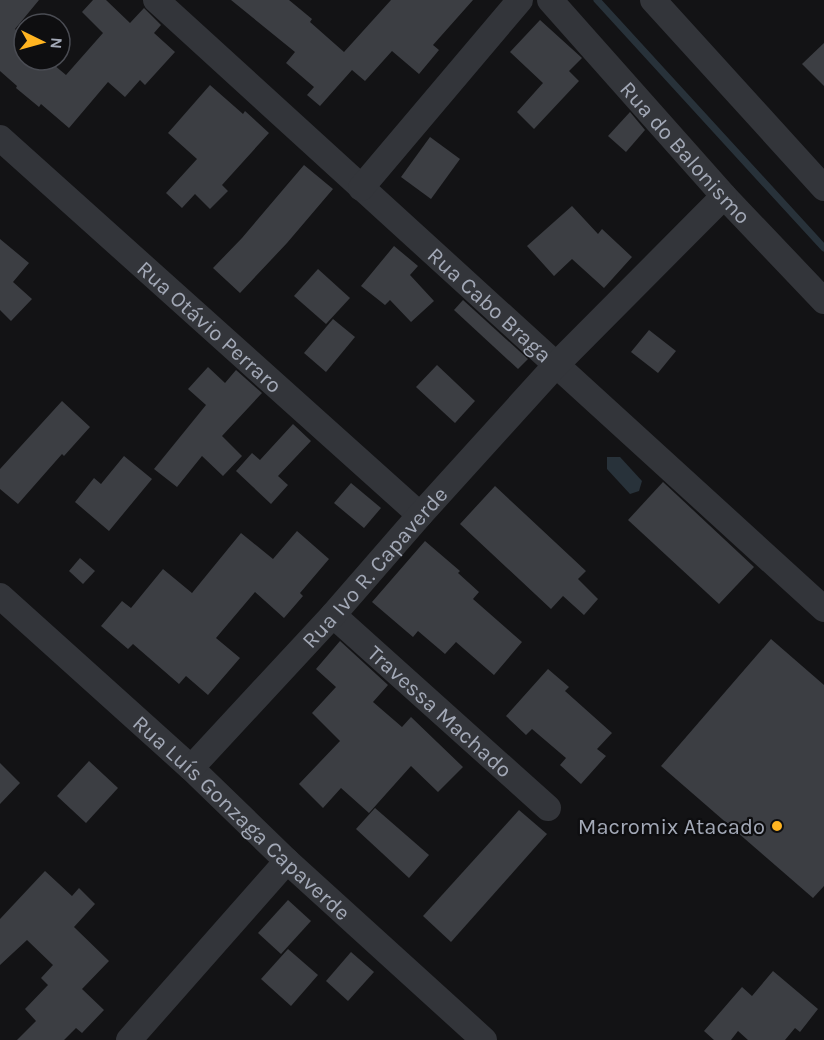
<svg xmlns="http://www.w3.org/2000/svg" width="824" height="1040" font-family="Karla,sans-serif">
	<rect width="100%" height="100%" fill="#131315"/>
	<!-- water -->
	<polygon fill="#28323a" points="607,457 620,457 642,481 639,491 630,494 607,469"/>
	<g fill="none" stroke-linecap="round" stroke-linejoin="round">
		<!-- stream -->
		<polyline stroke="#28323a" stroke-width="7" points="597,0 824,248"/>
	</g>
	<!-- building -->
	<g fill="#3c3e43">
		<polygon points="0,0 39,0 15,29 24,37 24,60 48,60 66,75 103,33 82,12 93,0 106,0 130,23 144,8 161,25 154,33 175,52 145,85 140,80 125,97 108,82 69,128 41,104 39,107 16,88 17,86 0,71"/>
		<polygon points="231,0 289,0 312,19 310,22 344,52 391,0 473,0 433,45 439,50 419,74 392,51 365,81 352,70 320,106 307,95 314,87 286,63 295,52"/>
		<polygon points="540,20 582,58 569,71 579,81 534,129 517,112 543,83 510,52"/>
		<polygon points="824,43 824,86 802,64"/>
		<polygon points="210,85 243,114 245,111 269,133 222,185 228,191 210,209 195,194 182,208 166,193 197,159 168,133"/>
		<polygon points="630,112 645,130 626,152 608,136"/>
		<polygon points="430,137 460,159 431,199 401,177"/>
		<polygon points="304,165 333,189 287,243 240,293 213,268 242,238"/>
		<polygon points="572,206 598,234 602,229 632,257 604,288 572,259 554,276 527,246"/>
		<polygon points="0,239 29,263 13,282 32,299 11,321 0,310"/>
		<polygon points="394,246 418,266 410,275 434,301 411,322 390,300 385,305 361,286"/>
		<polygon points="318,269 350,298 326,324 294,296"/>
		<polygon points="463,300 528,359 518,369 454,310"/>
		<polygon points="333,319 355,337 326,372 304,353"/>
		<polygon points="649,330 676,351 658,373 631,352"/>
		<polygon points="437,365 475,401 455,423 416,387"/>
		<polygon points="208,367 225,383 236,370 262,393 222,436 242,456 223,476 202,456 177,487 154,469 206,405 188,389"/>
		<polygon points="62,401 90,427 64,456 62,454 18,504 0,489 0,469"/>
		<polygon points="293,424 311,441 278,476 288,485 271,504 236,471 252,453 260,460"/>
		<polygon points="124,456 152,479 109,531 75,502 94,478 101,484"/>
		<polygon points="663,482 754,567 719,604 628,520"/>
		<polygon points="351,483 381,508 364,528 334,503"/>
		<polygon points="495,486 586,571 578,579 598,599 584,615 563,596 551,609 460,524"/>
		<polygon points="297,531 329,559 300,593 303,596 284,618 255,592 216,638 240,658 208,695 186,676 179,684 133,644 128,649 101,626 122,601 131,608 163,569 192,593 241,533 273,559"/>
		<polygon points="425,541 460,571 458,573 479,592 473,599 522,642 494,675 456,642 445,654 418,631 413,637 372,602"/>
		<polygon points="80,558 95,571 83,584 69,571"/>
		<polygon points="771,639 824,685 824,886 813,898 661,766"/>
		<polygon points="340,641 388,685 373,702 402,727 411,717 463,767 438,792 411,766 369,813 341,788 323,808 299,784 340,741 312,713 336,687 316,669"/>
		<polygon points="548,669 569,687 565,691 612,733 597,749 606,756 581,784 560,765 566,758 532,729 526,735 506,716"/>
		<polygon points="89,761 118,788 86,823 57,796"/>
		<polygon points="0,763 20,783 0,804"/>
		<polygon points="375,808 429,855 409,878 356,829"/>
		<polygon points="519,810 547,834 451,942 423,916"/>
		<polygon points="45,871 72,896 79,888 95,904 74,927 109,961 82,989 104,1010 82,1033 76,1028 64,1040 17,1040 36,1021 25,1009 48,985 41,978 53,965 27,940 0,965 0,919"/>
		<polygon points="288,900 311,921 281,954 258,933"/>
		<polygon points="288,949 318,975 291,1006 261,979"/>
		<polygon points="351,952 374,972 348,1001 326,981"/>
		<polygon points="773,971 818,1009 800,1032 795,1028 785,1040 748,1040 738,1031 731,1040 714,1040 704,1031 742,987 752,996"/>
	</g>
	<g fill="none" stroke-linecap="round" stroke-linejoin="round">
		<!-- minor -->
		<g stroke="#33353a" stroke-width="26">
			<path id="s1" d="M156,0L824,609"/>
			<path id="s2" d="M550,0L724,196L824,301"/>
			<polyline points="653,0 824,188"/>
			<path id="s3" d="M0,138L420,515"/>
			<polyline points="361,188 520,0"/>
			<path id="s4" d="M0,596L191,768L287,861L484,1040"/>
			<path id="s5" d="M333,615L548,808"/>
			<path id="s6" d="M191,768L333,615L420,515L556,365L724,196"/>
			<polyline points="129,1040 287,861"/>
		</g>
	</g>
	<!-- markers -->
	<circle fill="#ffb421" stroke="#0e0e10" stroke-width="2" cx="777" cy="826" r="6"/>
	<g text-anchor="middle" stroke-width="4.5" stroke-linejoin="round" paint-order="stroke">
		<!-- street labels -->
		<g font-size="22" fill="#a3a9b7" stroke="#0e0e10">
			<text dy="8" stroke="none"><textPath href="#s2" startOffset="204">Rua do Balonismo</textPath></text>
			<text dy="8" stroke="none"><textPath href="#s1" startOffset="452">Rua Cabo Braga</textPath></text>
			<text dy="8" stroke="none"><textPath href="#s3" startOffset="282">Rua Otávio Perraro</textPath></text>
			<text dy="8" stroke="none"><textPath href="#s6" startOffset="272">Rua Ivo R. Capaverde</textPath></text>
			<text dy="8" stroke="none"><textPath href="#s5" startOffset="144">Travessa Machado</textPath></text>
			<text dy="8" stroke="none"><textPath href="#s4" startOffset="328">Rua Luís Gonzaga Capaverde</textPath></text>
		</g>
		<!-- poi labels -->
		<g font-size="22" fill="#a3a9b7" stroke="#0e0e10" text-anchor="end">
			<text x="765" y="834">Macromix Atacado</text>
		</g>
	</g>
	<!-- north arrow -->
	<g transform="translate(42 42) rotate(95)"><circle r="28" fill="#0e0e10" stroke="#4a4c53" stroke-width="1.5"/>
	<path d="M0-4.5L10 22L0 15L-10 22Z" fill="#ffb421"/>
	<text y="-9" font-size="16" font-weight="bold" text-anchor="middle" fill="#a3a9b7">N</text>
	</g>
</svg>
